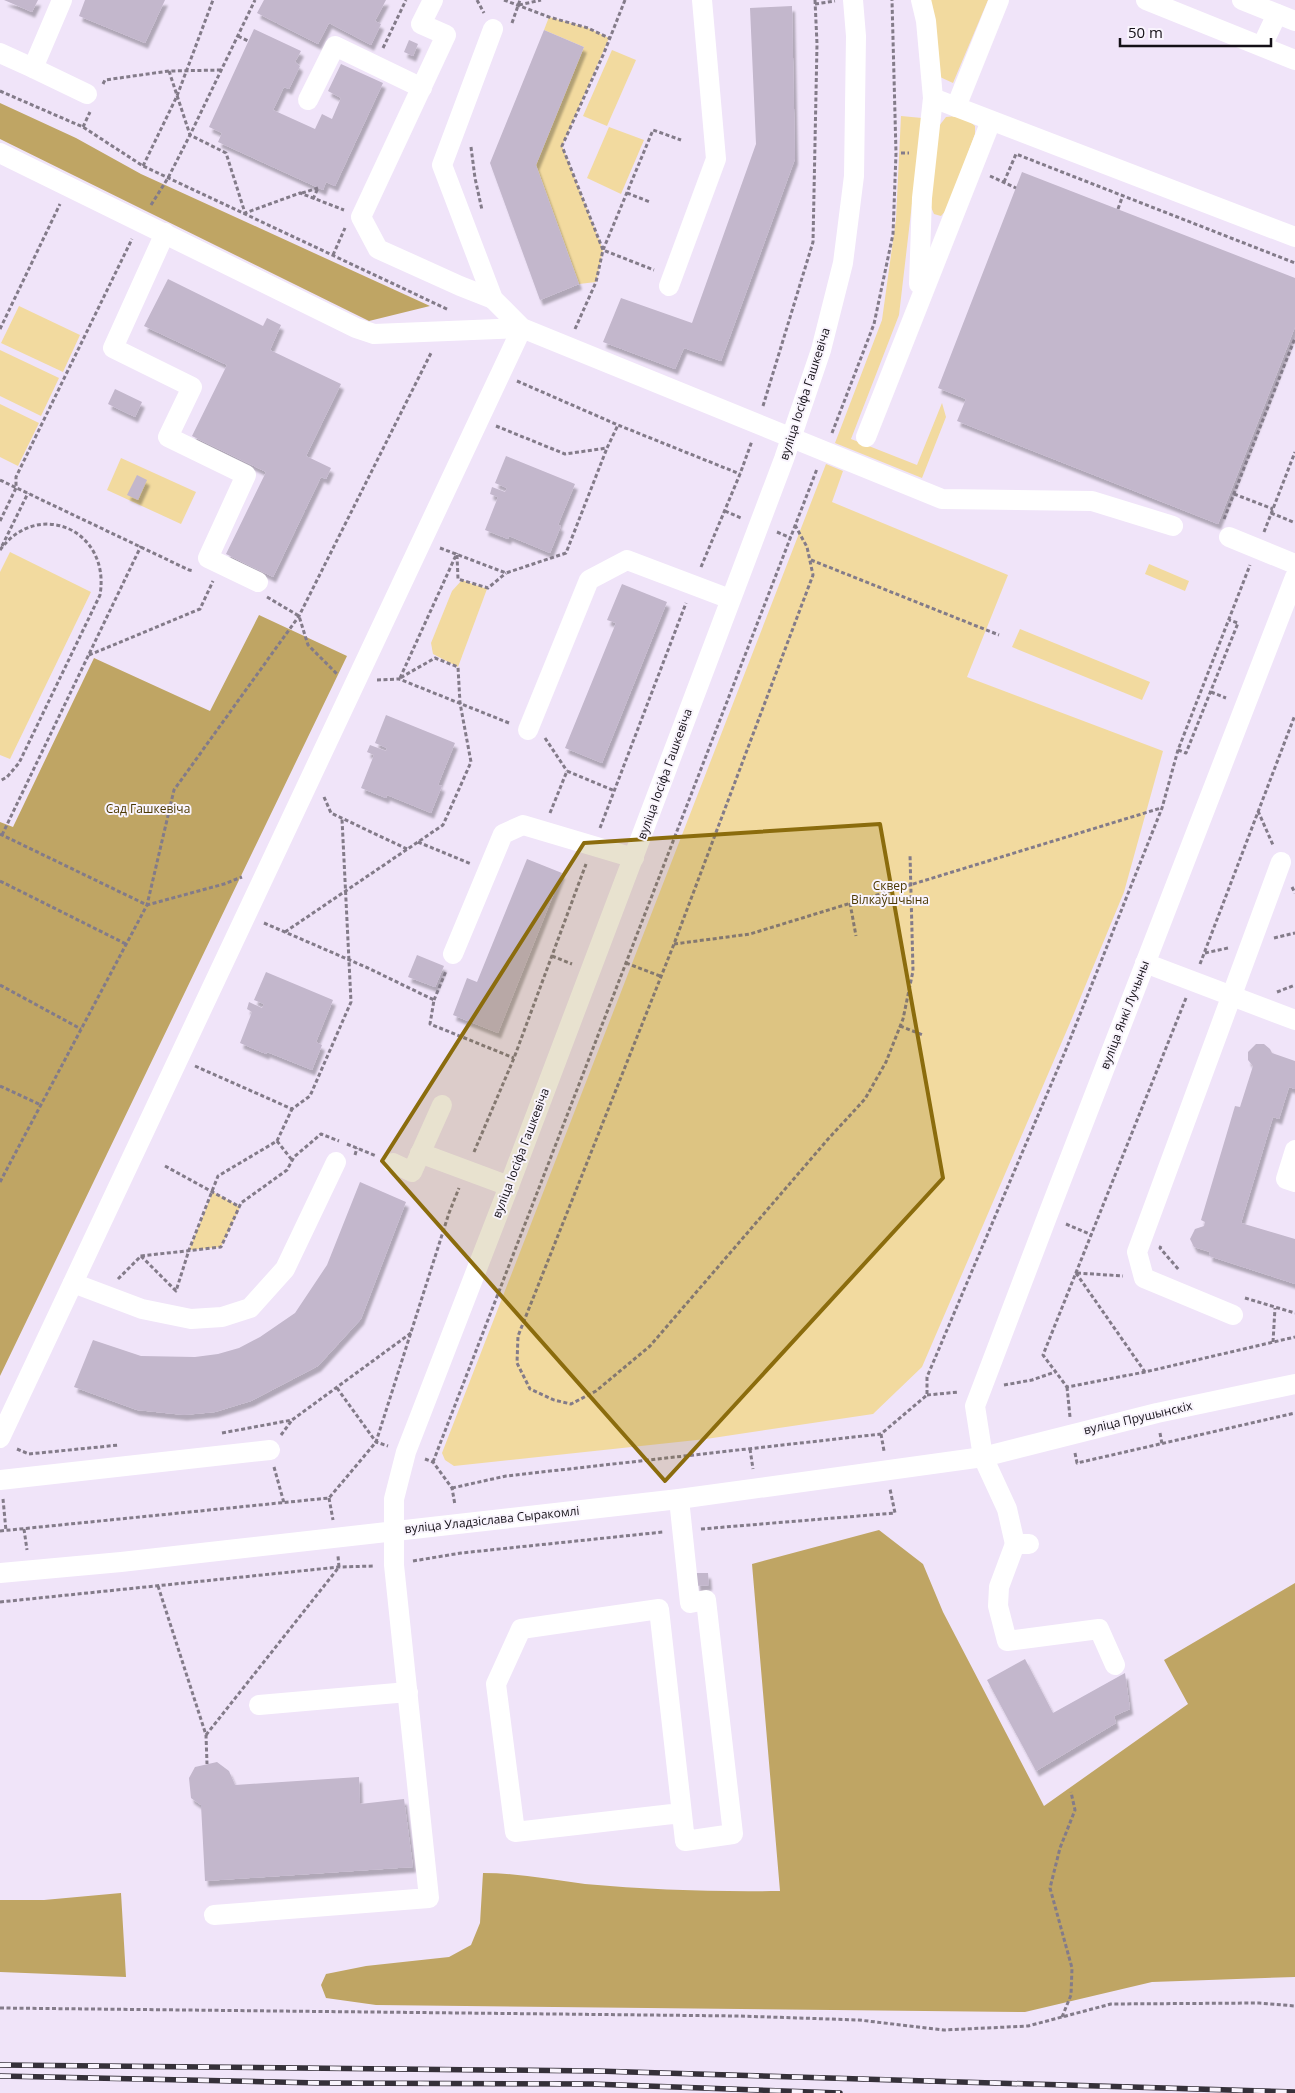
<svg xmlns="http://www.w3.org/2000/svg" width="1295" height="2093" font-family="'Open Sans',sans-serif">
	<defs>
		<filter id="shadow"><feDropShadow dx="3" dy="5.5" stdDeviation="1" flood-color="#0004"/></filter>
	</defs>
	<rect width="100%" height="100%" fill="#f0e4f9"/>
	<!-- green -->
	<g fill="#f2da9f">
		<polygon points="930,0 988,0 953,83 940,77"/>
		<polygon points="549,17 588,28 609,38 562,146 603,250 596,282 579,284 536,165 584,47 544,30"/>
		<polygon points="612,50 636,60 607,126 583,116"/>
		<polygon points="901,116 922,118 899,315 851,439 917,465 942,403 946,417 922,478 835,443 882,320 896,219"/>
		<polygon points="956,116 969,121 975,126 975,134 948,208 941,216 934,214 930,205 939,126 946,117"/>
		<polygon points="609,127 644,140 621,194 587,178"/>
		<polygon points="19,306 80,335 63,372 1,343"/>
		<polygon points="0,350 59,378 41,416 0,396"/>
		<polygon points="0,404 39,423 18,466 0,457"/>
		<polygon points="121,458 196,492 181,524 107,490"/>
		<polygon points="826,464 843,471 832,502 1008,575 967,677 1163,751 1124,892 1070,1023 922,1367 873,1414 706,1439 454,1466 445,1460 442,1453"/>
		<polygon points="10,552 91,592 10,759 0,755 0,572"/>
		<polygon points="1149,564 1189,581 1185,591 1145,574"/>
		<polygon points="462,580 487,589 458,667 433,654 431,643 452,591"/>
		<polygon points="1020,629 1150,682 1142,700 1012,647"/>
		<polygon points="213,1192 240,1207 221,1247 189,1250"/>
	</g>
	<!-- forest -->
	<g fill="#bfa564">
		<polygon points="0,103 76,138 141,174 430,306 369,321 0,139"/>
		<polygon points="259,615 347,656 0,1376 0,822 13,827 94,658 210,711"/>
		<path d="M879,1530L923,1564L943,1612L1044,1806L1188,1704L1164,1660L1295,1583V1977L1152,1982L1025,2012L376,2005L326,1998L321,1985L326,1974L366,1966L449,1957L471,1945L480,1923L483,1873C517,1873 551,1880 585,1884C650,1890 715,1892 780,1891L752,1564Z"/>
		<polygon points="121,1893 126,1977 0,1972 0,1900 44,1900"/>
	</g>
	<!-- building -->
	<g fill="#c3b7cc" filter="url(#shadow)">
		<polygon points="4,0 38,0 32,12"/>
		<polygon points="85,0 165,0 145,43 79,16"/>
		<polygon points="264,0 386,0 375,21 381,24 371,45 329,23 318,44 257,13"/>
		<polygon points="792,6 795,159 721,361 684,348 675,369 603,342 621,298 692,323 756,144 750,8"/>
		<polygon points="254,29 301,51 295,62 300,66 289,89 284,87 273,110 315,129 322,114 332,119 341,98 328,91 341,64 383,83 335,186 326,182 323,190 218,142 222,133 209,127"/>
		<polygon points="544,30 584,47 536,165 579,284 540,300 490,163"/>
		<polygon points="409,40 418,44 413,56 404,52"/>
		<polygon points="1022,172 1295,278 1295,327 1218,524 957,421 966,399 938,388"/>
		<polygon points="168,279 263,326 267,318 281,325 270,350 341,384 306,456 331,468 326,479 321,477 273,577 226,554 266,472 192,436 227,365 144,326"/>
		<polygon points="115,389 142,402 135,417 108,404"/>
		<polygon points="506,456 575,484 558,525 561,526 550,553 509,536 508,539 485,530 498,497 490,494 492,487 505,492 507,488 495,483"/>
		<polygon points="137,475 147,480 138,500 127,495"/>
		<polygon points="622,584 667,602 602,763 565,748 616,623 607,620"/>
		<polygon points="386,715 455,743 438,785 442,786 431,813 387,795 386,798 361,788 374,755 367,752 370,745 386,751 387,748 375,743"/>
		<polygon points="527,859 562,873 498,1033 453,1015 467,978 477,982"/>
		<polygon points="417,955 444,966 435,987 408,977"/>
		<polygon points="266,972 333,1000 316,1042 322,1045 312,1070 267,1052 266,1054 240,1043 252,1012 247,1009 249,1002 262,1008 264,1004 254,1000"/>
		<polygon points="1256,1044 1264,1044 1270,1049 1272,1053 1295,1061 1295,1089 1289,1087 1279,1119 1273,1117 1241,1223 1295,1239 1295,1284 1209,1256 1210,1252 1194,1247 1190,1239 1195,1229 1204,1226 1205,1222 1201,1220 1235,1106 1240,1107 1253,1066 1248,1060 1248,1052"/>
		<polygon points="360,1182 406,1202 361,1319 318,1366 251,1401 215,1412 184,1415 137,1410 74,1387 93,1340 141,1356 195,1357 218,1354 239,1348 260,1337 295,1313 327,1265"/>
		<polygon points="696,1573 708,1573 709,1585 697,1586"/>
		<polygon points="1025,1659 1053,1713 1125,1673 1130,1709 1114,1716 1116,1723 1036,1771 987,1680"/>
		<polygon points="217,1762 229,1771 235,1785 359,1777 360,1804 404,1799 413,1867 205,1881 201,1805 191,1798 189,1778 195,1767"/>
	</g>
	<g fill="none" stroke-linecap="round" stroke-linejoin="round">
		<!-- path -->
		<g stroke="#837b89" stroke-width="3" stroke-dasharray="4 2.5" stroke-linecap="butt">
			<polyline points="477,0 484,13"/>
			<polyline points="504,0 549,17 588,28 609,38"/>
			<polyline points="625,0 604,53 562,146 603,250 654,270"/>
			<polyline points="815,4 835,1"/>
			<polyline points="519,5 541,0"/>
			<polyline points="512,23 520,0"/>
			<polyline points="238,36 248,41"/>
			<polyline points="383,48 406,0"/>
			<polyline points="169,71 190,135 226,153 245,213 300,193 344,210"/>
			<polyline points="103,84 105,80 169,71 221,70"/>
			<polyline points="0,91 83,127 143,166 449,310"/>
			<polyline points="83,127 90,112"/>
			<polyline points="471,147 475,178 482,210"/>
			<polyline points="901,153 909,153"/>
			<polyline points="143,166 177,96 213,0"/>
			<polyline points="990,176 1016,188"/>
			<polyline points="1004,182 1016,154 1295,263"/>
			<polyline points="302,193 318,188"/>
			<polyline points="627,193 650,202"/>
			<polyline points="313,199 318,188"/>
			<polyline points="151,205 168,178 190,135 255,0"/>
			<polyline points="1118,209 1123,195"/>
			<polyline points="333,255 345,228"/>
			<polyline points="0,329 60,204"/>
			<polyline points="575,329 596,282 603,250 653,130 681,140"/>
			<polyline points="517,381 618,425 740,474"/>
			<polyline points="763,406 813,242 817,44 815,0"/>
			<polyline points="496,426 565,454 607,448 618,425"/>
			<polyline points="832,433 874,324 893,234 896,153 892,0"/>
			<polyline points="0,480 189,570 194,571"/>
			<polyline points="1234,494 1273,509"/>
			<polyline points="725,511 741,518"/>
			<polyline points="1271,513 1293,522"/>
			<polyline points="1224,519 1295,338"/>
			<polyline points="0,521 16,488 16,477 132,239"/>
			<polyline points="795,525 807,547 813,575 674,944 518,1336 517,1363 530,1389 554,1400 571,1404 596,1391 650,1346 829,1138 865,1099 886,1062 903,1019 913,971 910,854"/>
			<polyline points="777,532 791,538"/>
			<polyline points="1264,532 1295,452"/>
			<polyline points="2,546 28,493"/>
			<polyline points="440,548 506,573 566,553 607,448"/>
			<path d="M0,550C38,498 111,530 100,595L19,763L7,777L0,781"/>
			<polyline points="457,555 458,579 488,588 506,573"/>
			<polyline points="811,560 999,635"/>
			<polyline points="701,567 740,474 752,441"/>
			<polyline points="267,597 299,616 308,645 337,674"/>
			<polyline points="89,655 200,609 213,581"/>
			<polyline points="400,678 457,553"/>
			<polyline points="377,680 399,679 509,723"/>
			<polyline points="1211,692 1226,698"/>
			<polyline points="545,738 567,771"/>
			<polyline points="1178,750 1186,753 1238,623 1229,620"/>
			<polyline points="324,797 331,813 407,849"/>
			<polyline points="1258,811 1273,845"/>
			<polyline points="550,813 567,771 615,791"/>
			<polyline points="600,828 686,603"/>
			<polyline points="0,834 147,905 224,884 242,877"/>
			<polyline points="2,835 141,546"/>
			<polyline points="418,842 471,864"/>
			<polyline points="0,881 126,944"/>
			<polyline points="1292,887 1295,893"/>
			<polyline points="850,903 856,936"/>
			<polyline points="264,923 368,968 434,1000 430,1024 514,1058"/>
			<polyline points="285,932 443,825 471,762 460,703 458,667 435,658 400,678"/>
			<polyline points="1274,938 1295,933"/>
			<polyline points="674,944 750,934 1161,808"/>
			<polyline points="1205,953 1228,948"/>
			<polyline points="552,956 572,964"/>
			<polyline points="626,963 660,976"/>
			<polyline points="1200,964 1295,715"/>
			<polyline points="0,985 81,1029"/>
			<polyline points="1277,992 1295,985"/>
			<polyline points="1186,998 1043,1355 1067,1387 1145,1372 1295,1337"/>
			<polyline points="434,1000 446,971"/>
			<polyline points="900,1026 923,1035"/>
			<polyline points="195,1066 292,1109 310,1096 351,1002 342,819"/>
			<polyline points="0,1086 41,1105"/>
			<polyline points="277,1141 292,1160"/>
			<polyline points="347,1144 376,1156"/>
			<polyline points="474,1152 514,1058 586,864"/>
			<polyline points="355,1155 357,1148"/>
			<polyline points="165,1166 240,1207"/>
			<polyline points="0,1182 147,905 174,790 299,616 432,351"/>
			<polyline points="1066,1224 1092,1235"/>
			<polyline points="1161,1246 1160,1248 1179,1270"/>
			<polyline points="141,1256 176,1291 189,1250 218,1176 277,1141 292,1109"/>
			<polyline points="1076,1273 1145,1372"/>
			<polyline points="1077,1273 1123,1276"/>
			<polyline points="118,1279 141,1256 221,1247 241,1203 287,1170 294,1157 321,1134 339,1141"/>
			<polyline points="1245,1298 1295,1313"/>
			<polyline points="1273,1342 1275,1308"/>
			<polyline points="1004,1385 1032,1380 1055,1372"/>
			<polyline points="1067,1387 1070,1417"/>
			<polyline points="337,1388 376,1442 388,1446"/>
			<polyline points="927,1395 959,1392"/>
			<polyline points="222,1433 292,1420 411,1333"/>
			<polyline points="1160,1433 1162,1444"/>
			<polyline points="881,1434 884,1451"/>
			<polyline points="281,1435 292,1420"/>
			<polyline points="17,1449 29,1454 119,1445"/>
			<polyline points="750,1449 753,1469"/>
			<polyline points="1075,1453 1077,1463 1295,1413"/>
			<polyline points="425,1459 433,1462 452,1488 455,1505"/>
			<polyline points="433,1462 817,469"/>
			<polyline points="274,1467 284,1503"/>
			<polyline points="452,1488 506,1476 881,1434 927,1395 927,1377 1067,1047 1162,808 1178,750 1250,565"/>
			<polyline points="329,1498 333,1520"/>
			<polyline points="3,1499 6,1531"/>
			<polyline points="24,1529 27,1550"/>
			<polyline points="701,1529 895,1513 890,1489"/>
			<polyline points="0,1531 329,1498 376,1442 449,1213 459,1188"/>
			<polyline points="413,1561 461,1553 663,1532"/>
			<polyline points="158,1586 206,1735 207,1764"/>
			<polyline points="0,1602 339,1567 375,1566"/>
			<polyline points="206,1735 339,1567 338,1556"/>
			<polyline points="0,2008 739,2016 859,2020 944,2030 1028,2026 1111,2004 1259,2003 1295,2006"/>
			<polyline points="1062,2017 1071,1995 1072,1968 1050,1888 1060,1848 1075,1810 1071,1792"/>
		</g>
		<!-- minor -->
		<g stroke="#fff" stroke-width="20">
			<polyline points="433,0 421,24 446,35 361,217 378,249 460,286 493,299"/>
			<polyline points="1146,0 1295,60"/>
			<polyline points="1242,0 1295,21"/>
			<polyline points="493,29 442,165 493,299 522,328 942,499 1092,501 1173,526"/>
			<polyline points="1262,46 1277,14"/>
			<polyline points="0,53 33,68 62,0"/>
			<polyline points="33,68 87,94"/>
			<polyline points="933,98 1295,237"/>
			<polyline points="308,100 335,46 422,88"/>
			<polyline points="956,107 999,0"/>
			<polyline points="0,153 356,328 374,334 522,328"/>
			<polyline points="165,233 113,348 192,387 168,437 246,475 208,558 258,582"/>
			<polyline points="919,284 922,198 933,98 926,21 921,0"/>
			<polyline points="669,286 716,159 702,0"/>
			<polyline points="866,437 991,121"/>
			<polyline points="1229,537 1295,564"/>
			<polyline points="528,730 589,580 627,560 730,599"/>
			<polyline points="453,954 503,834 523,825 634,858"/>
			<polyline points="1145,963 1295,1020"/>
			<polyline points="1295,1150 1286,1179 1295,1182"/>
			<polyline points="420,1153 509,1186"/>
			<polyline points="393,1163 412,1172 442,1105"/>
			<polyline points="73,1283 142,1309 191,1319 222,1317 250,1308 285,1269 336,1162"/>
			<polyline points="1233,1315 1144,1278 1137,1252 1281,862"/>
			<polyline points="0,1438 522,328"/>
			<polyline points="0,1480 270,1450"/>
			<polyline points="679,1499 690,1603 706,1600 733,1834 685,1841 659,1609 521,1629 496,1684 515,1832 681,1813"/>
			<polyline points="1015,1544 999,1587 998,1606 1007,1641 1099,1629 1115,1665"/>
			<polyline points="1029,1544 1015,1544 1007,1509 983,1457 975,1406 1047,1217 1295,577"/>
			<polyline points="0,1573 121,1562 679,1499 983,1457 1157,1413 1295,1384"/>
			<polyline points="259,1705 408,1692"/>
			<polyline points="214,1915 429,1898 394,1565 394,1499 406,1452 509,1186 784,459 821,350 843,263 854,176 856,36 853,0"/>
		</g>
		<defs>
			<g id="rail">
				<polyline points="0,2065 596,2071 1295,2092"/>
				<polyline points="0,2076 320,2083 592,2084 840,2093"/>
			</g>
		</defs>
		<!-- rail casing -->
		<use href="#rail" stroke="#353039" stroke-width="5.5"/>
		<!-- rail -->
		<use href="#rail" stroke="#f9f4fd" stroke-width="4" stroke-dasharray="11" stroke-linecap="butt"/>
	</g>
	<!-- marked area -->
	<path fill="#8b6c0d" fill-opacity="0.2" stroke="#8b6c0d" stroke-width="4" stroke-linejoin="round" d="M880,824L943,1178L665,1481L382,1161L584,843Z"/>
	<g text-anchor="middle" stroke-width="4" stroke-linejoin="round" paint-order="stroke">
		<!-- street labels -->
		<g font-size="12" fill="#141017" stroke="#f9f4fd">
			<text transform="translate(805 394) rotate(-72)" y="4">вуліца Іосіфа Гашкевіча</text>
			<text transform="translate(665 774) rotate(-70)" y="4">вуліца Іосіфа Гашкевіча</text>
			<text transform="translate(1125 1015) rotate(-69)" y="4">вуліца Янкі Лучыны</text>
			<text transform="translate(521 1153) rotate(-69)" y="4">вуліца Іосіфа Гашкевіча</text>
			<text transform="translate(1138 1418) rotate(-13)" y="4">вуліца Прушынскіх</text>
			<text transform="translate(492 1520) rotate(-6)" y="4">вуліца Уладзіслава Сыракомлі</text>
		</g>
		<!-- park labels -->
		<g font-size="12" fill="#4b3801" stroke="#f9f4fd">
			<text x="148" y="813">Сад Гашкевіча</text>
			<text x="890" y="890">Сквер<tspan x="890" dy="14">Вілкаўшчына</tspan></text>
		</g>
	</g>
	<!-- scale -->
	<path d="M1120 38v8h151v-8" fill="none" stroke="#141017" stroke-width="2.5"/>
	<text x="1128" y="38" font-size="15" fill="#141017" stroke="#f9f4fd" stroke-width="4" paint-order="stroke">50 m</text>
</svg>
